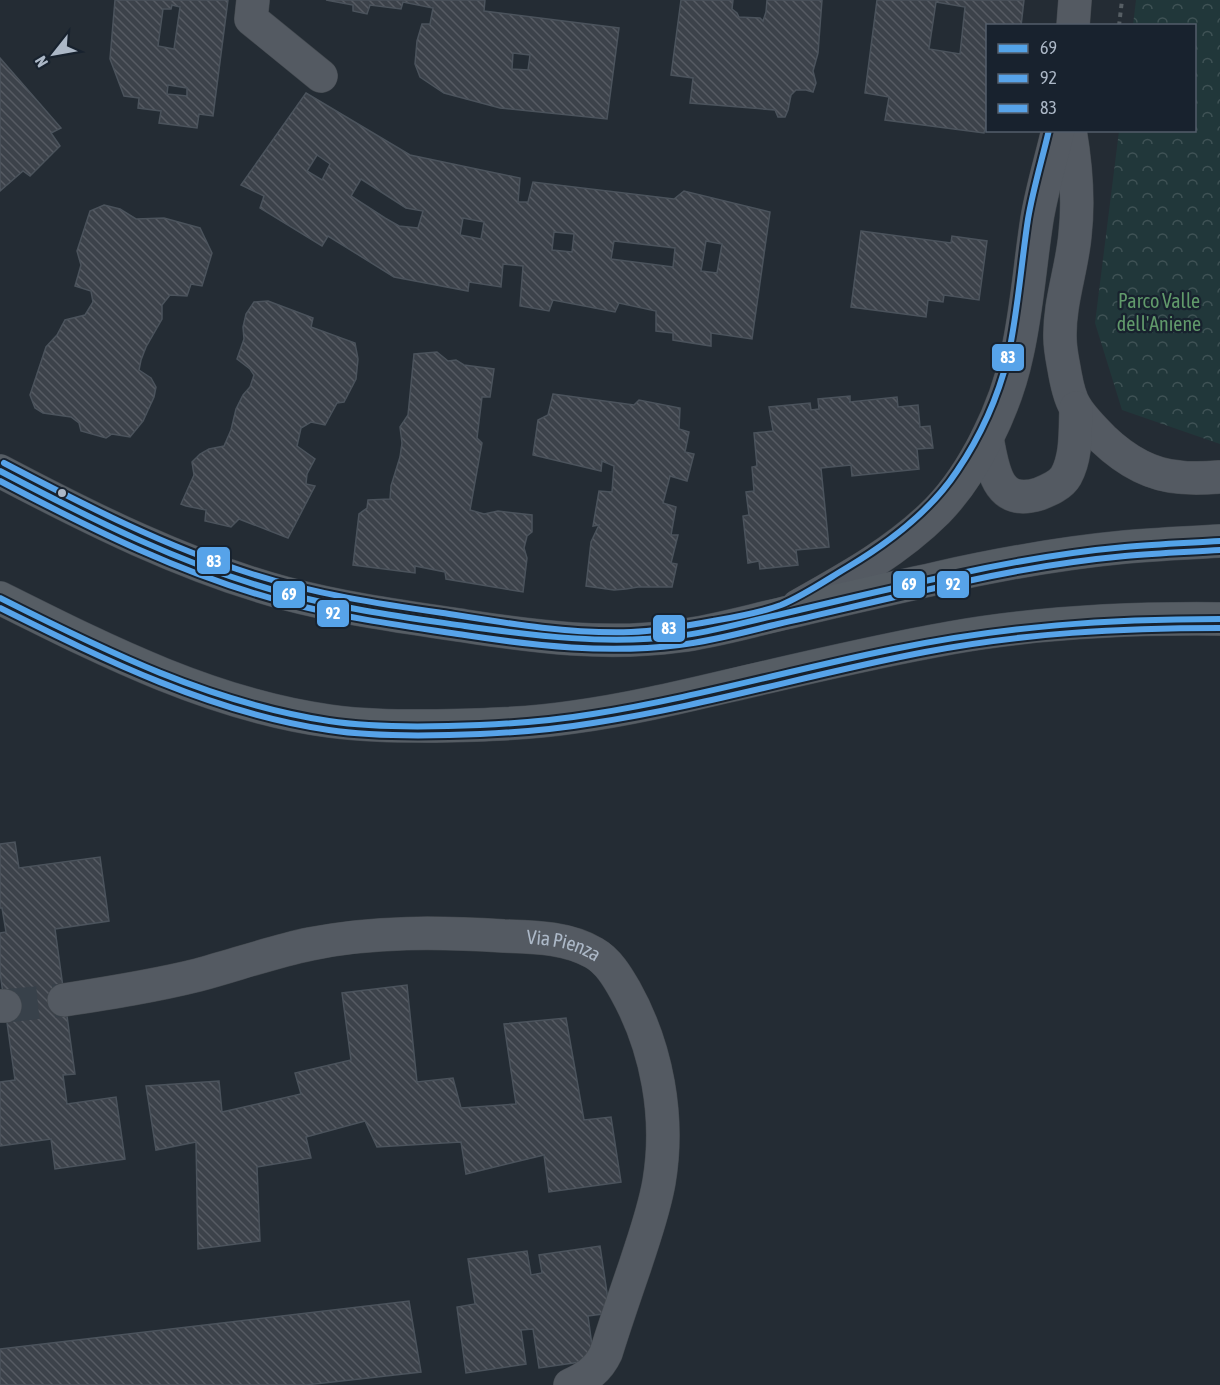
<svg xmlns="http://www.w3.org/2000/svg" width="1220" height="1385" font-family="'Asap Condensed',sans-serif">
	<defs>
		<pattern id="park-crowns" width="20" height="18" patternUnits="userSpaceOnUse" patternTransform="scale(1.5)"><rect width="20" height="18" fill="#21373a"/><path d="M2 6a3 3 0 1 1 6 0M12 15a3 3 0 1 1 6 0" fill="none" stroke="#3f5255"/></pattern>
		<pattern id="building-back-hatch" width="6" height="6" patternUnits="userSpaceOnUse" patternTransform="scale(1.5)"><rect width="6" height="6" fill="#3c424a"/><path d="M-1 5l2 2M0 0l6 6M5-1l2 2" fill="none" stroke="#565b63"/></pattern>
	</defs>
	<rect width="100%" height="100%" fill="#242c34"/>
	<!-- park -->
	<polygon fill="url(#park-crowns)" points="1136,0 1220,0 1220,444 1122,410 1095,323 1119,131 1194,130 1194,26 1133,25"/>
	<!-- building -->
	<g fill="url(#building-back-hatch)" stroke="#4b535c" stroke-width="1.5" fill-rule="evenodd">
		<path d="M115,0H228L213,116L199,114L197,128L159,123L161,111L138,108L139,98L124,96L110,59ZM172,5L180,7L174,49L158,46L163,9H171ZM168,85L187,88V96L167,94Z"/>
		<path d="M326,0H485L484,11L619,28L607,119L500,108L444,93L420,77L415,64L417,41L422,24H430L433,8L403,2L401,9L370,5L367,14L353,11V5ZM513,53L530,55L528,70L512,69Z"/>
		<polygon points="681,0 733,0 732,9 737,13 739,17 760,18 763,21 766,12 767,0 822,0 818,53 813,71 816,83 813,92 806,90 796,90 791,95 788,110 785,117 778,117 775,110 690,103 693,78 671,75"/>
		<path d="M877,0H1024L1021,26H988V117L984,133L885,120L889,97L865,93ZM936,2L965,7L960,54L929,49Z"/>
		<polygon points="0,58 61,128 51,133 60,146 30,176 23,171 0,191"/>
		<path d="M306,93L410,155L520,178L518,202H528L533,182L674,199L684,191L770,212L752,339L711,333V346L673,340V333L656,331V311L619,303L615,312L553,300L549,311L520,306L523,266L503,264L501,287L469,282L468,291L394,277L328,236L322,246L260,208L264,196L241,185ZM317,155L330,164L322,180L307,171ZM361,179L406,208L423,211L418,228L399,226L385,218L351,196ZM463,218L484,222L481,239L460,235ZM554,232L574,234L572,252L552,250ZM614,241L675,248L673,267L611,259ZM706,241L722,244L717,273L701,271Z"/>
		<polygon points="104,205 120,209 136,219 164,218 200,228 212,253 202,286 191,284 187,296 170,295 162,305 162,319 146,347 141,360 139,370 151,378 156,387 154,397 143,421 130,437 112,434 106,438 81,431 79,423 71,417 43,413 35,408 30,395 46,347 57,335 65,320 85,315 93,302 91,291 75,286 81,265 77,251 90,211"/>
		<polygon points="861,231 951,243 952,236 987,241 979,300 944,295 943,302 928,300 926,317 851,307"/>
		<polygon points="268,301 313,318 311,327 355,343 358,359 356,379 344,402 337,403 325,425 311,422 301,428 297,446 315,459 307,474 306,484 315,486 288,538 239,519 231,527 205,521 206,510 186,506 181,504 194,475 192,462 200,454 209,449 224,446 231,430 236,409 243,395 250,387 254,375 250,369 237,359 244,339 243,327 246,314 254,302"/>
		<polygon points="437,352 448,361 456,360 464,365 494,369 490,397 482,397 477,438 482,443 470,510 484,514 498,511 532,515 532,532 527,536 524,548 527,558 523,592 446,579 445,572 415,566 415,573 353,565 359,514 367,508 368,500 390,499 391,486 400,457 402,443 400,427 408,415 414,354"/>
		<polygon points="553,394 634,405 639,400 680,408 679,429 689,432 685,452 694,454 687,481 670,476 663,503 676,507 671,535 678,535 671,563 677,564 672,587 638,587 626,589 614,590 586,586 591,542 599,525 593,526 599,491 612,492 614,466 602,461 601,471 533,455 538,420 548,415"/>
		<polygon points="850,396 850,402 897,397 898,407 918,405 920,427 930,426 933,448 917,449 919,469 852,476 851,465 821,468 829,547 796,550 798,565 760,569 759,561 748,563 743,516 749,515 746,492 754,491 752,467 757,466 754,433 773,431 769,407 810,403 811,410 819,409 818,399"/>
		<polygon points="15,842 19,868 100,857 109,921 55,929 75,1074 63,1075 67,1104 116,1097 125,1159 55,1169 51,1139 0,1146 0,1082 15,1080 0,972 0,933 6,932 2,908 0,908 0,844"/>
		<polygon points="407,985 417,1082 453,1078 461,1108 516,1104 504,1024 566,1018 584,1120 611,1117 621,1182 549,1192 544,1155 466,1174 461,1142 377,1147 365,1121 306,1137 311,1158 257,1167 260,1241 198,1249 196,1142 156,1150 146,1086 219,1081 222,1112 301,1094 295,1073 351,1060 342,993"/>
		<polygon points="600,1246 610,1313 588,1316 594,1360 539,1368 533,1329 521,1330 526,1364 466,1373 457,1307 475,1304 468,1259 527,1251 531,1275 542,1273 539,1255"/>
		<polygon points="409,1301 421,1372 306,1385 0,1385 0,1349"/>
	</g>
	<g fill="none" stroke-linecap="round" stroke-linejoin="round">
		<!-- street-tunnel -->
		<polyline stroke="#38414a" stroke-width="33" stroke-dasharray="33 16" stroke-linecap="butt" points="5,1006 64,1000"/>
		<defs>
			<g id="street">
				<polyline points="253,0 251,19 321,76"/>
				<polyline points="1073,26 1075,0"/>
				<path d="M1070,130C1076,165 1079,200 1075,235C1072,269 1059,303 1060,338C1060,350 1063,362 1065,374C1067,385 1070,399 1076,408C1083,419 1094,430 1103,439C1124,459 1150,475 1179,477C1193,479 1206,478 1220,477"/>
				<path d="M987,438C993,468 996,507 1039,494C1049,490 1061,485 1066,476C1077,456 1075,430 1076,408"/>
				<path d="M798,606C848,578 897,551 937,511C975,472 1006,407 1017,354C1027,310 1030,264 1037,219C1042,189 1051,160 1058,130"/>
				<path id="s1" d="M64,1000C109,993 154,986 198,975C235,965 272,952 310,944C374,931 439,932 504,936C533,937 567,937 594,953C608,961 617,976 625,990C657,1047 670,1117 659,1182C654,1211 644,1238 635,1266C625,1295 615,1324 606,1353C598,1370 586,1378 570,1385"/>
				<polyline points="0,1006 5,1006"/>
			</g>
			<g id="primary">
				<path d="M0,471C91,519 185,566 284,593C344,609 404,617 465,626C537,637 606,646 679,636C717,631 753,620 790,612C839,600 889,589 938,578C1000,564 1062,553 1125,547C1157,544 1188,543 1220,541"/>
				<path d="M0,598C104,650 212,705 329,721C364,726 400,726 436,726C482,725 528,724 574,717C626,710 677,698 728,686C802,669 876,651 950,638C1039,622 1129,618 1220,619"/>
			</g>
		</defs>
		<!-- street casing -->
		<use href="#street" stroke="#42484e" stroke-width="34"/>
		<!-- primary casing -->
		<use href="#primary" stroke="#414850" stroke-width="34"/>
		<!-- path -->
		<polyline stroke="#565e64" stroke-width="4" stroke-dasharray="4.5 4.5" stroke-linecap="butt" points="1119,26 1122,0"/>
		<!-- street -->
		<use href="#street" stroke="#545a62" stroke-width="33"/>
		<!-- primary -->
		<use href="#primary" stroke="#565d64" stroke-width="33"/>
		<defs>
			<g id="bus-1">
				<path d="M0,471C91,519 184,566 284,593C343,609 404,617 465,626C536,636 607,645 679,636C712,632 745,622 778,615C837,601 897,587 957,574C1012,562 1069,552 1125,547C1157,544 1188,543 1220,541"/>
				<path d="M0,598C105,651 211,703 329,721C368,727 409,727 448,726C497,725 545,722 593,714C694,698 794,669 894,649C1005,626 1108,619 1220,619"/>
			</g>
			<g id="bus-2">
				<path d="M0,481C91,529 185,576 285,602C344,618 404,626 465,635C536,646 607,654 679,645C713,641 745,632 778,624C840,610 901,595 963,582C1017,570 1071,561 1125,556C1157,553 1188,552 1220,550"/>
				<path d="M0,608C105,660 212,713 329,730C368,736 409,736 449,735C497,734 545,731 593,723C705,706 814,673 925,652C1023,633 1121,628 1220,628"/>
			</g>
			<path id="bus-3" d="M4,463C84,505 166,547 252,574C315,594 379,604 443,613C505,623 568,634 631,632C658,631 686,626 713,621C736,617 760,613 781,605C805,595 826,580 848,567C890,542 930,512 957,471C980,437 998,397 1008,357C1018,311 1021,265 1028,219C1033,189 1042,160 1049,130"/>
		</defs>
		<!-- bus-1 casing -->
		<use href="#bus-1" stroke="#18222e" stroke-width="10"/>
		<!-- bus-2 casing -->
		<use href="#bus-2" stroke="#18222e" stroke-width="10"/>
		<!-- bus-3 casing -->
		<use href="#bus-3" stroke="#18222e" stroke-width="10"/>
		<!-- bus-1 -->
		<use href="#bus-1" stroke="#53a3e8" stroke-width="6"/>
		<!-- bus-2 -->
		<use href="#bus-2" stroke="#57a3e9" stroke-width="6"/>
		<!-- bus-3 -->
		<use href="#bus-3" stroke="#57a3e9" stroke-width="6"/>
	</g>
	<!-- markers -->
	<circle fill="#acb8c7" stroke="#18222e" stroke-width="2" cx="62" cy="493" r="5"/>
	<g text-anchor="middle" stroke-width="4.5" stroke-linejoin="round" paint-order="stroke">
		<!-- park labels -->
		<g font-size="20" fill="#619a6b" stroke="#18222e">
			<text x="1159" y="308">Parco Valle<tspan x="1159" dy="23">dell'Aniene</tspan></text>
		</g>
		<!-- street labels -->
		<g font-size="20" fill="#acb8c7" stroke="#18222e">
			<text dy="7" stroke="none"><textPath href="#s1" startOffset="508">Via Pienza</textPath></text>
		</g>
	</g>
	<g stroke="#18222e" stroke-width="2">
		<rect x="991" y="343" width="34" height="29" rx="6" fill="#57a3e9"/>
		<rect x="196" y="546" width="35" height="29" rx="6" fill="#57a3e9"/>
		<rect x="936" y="570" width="34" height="29" rx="6" fill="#57a3e9"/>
		<rect x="892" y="570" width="34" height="29" rx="6" fill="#53a3e8"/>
		<rect x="272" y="580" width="34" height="29" rx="6" fill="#53a3e8"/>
		<rect x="316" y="599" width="34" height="29" rx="6" fill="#57a3e9"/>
		<rect x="652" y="614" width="34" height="29" rx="6" fill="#57a3e9"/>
	</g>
	<g font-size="16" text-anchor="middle" font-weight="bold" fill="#fff">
		<text x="1008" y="363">83</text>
		<text x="214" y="567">83</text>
		<text x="953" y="590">92</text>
		<text x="909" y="590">69</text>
		<text x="289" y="600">69</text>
		<text x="333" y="619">92</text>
		<text x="669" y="634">83</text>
	</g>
	<!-- legend -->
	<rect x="986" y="24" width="210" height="108" fill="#18222e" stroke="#535e6b" stroke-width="1.5"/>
	<rect x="998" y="44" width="30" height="9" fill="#53a3e8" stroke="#535e6b" stroke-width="1.5"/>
	<text x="1040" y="54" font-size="18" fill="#acb8c7">69</text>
	<rect x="998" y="74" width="30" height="9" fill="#57a3e9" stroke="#535e6b" stroke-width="1.5"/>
	<text x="1040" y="84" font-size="18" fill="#acb8c7">92</text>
	<rect x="998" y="104" width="30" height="9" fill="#57a3e9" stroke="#535e6b" stroke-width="1.5"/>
	<text x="1040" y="114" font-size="18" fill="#acb8c7">83</text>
	<!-- north arrow -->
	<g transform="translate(54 54) rotate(239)" stroke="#18222e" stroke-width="4.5" paint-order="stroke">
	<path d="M0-4.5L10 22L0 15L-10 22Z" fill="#acb8c7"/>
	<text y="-9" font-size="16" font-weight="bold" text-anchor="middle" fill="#acb8c7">N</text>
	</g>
</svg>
